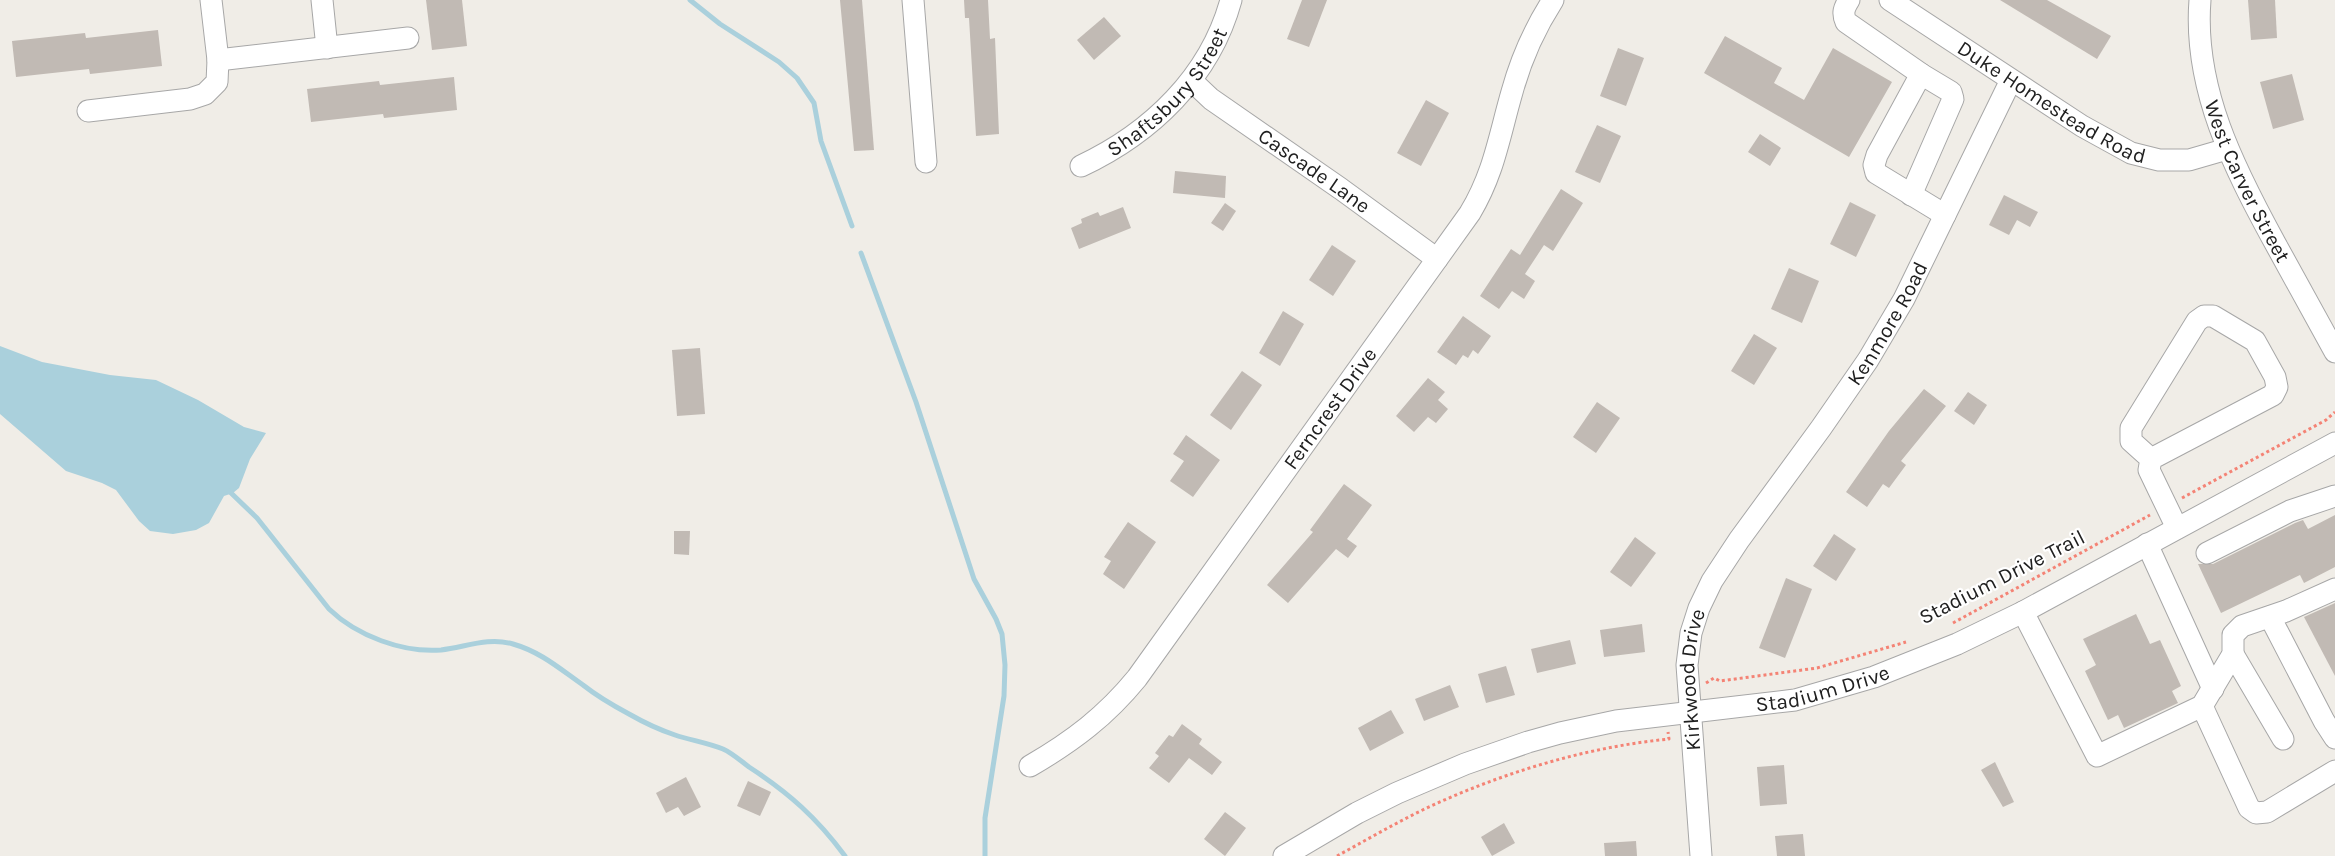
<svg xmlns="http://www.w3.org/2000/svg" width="2335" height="856" font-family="Karla,sans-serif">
	<rect width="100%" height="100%" fill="#f0ede7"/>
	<!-- water -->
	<polygon fill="#aad0dc" points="0,346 42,362 110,375 156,380 198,400 244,427 266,433 250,459 239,488 233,493 224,496 209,523 196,530 173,534 150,531 139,521 116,490 102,483 66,471 0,414"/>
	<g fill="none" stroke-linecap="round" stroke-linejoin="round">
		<!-- stream -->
		<g stroke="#aad0dc" stroke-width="5">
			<polyline points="690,0 720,24 779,62 797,78 814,103 821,141 852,226"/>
			<polyline points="861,253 916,402 974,579 996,619 1002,634 1005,665 1004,696 985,818 985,856"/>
			<path d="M229,491L257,518L329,609C357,636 403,653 441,650C466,647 488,637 513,644C541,652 560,669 583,685C597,696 614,706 629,714C643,722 660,730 675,735C690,740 708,743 723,749C732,753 741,761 749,767C789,793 817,818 845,856"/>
		</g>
	</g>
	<!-- building -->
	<g fill="#c1bab4">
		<polygon points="426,0 462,0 467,46 432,50"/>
		<polygon points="840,0 862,0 874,150 854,151"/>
		<polygon points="964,0 988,0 990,39 995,38 999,134 976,136 969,18 965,18"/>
		<polygon points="1302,0 1327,0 1309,47 1287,39"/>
		<polygon points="2000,0 2047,0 2111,36 2097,59"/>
		<polygon points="2248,0 2275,0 2277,38 2251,40"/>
		<polygon points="1104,17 1121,36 1094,60 1077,40"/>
		<polygon points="158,30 162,66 90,74 89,69 16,77 12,41 85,33 86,38"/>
		<polygon points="1725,36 1782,68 1774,83 1804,100 1833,48 1892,82 1849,157 1704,73"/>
		<polygon points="1618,48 1644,58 1626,106 1600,96"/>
		<polygon points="2292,74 2304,120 2273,129 2260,82"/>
		<polygon points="454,77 457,110 384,118 383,114 311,122 307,89 379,81 380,85"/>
		<polygon points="1426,100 1449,113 1421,166 1397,153"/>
		<polygon points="1597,125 1621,136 1600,183 1575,172"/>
		<polygon points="1760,134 1781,148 1770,166 1748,152"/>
		<polygon points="1175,171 1226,176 1225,198 1173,193"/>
		<polygon points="1561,189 1583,203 1553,251 1544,245 1525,274 1535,281 1524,299 1512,291 1499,309 1480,296 1511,249 1520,255"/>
		<polygon points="2004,195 2038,212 2030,227 2017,220 2009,235 1989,225"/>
		<polygon points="1850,202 1876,215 1856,257 1830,244"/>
		<polygon points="1225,203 1236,211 1223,231 1211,223"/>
		<polygon points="1123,207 1131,228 1079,249 1071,228 1082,223 1081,219 1098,212 1100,216"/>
		<polygon points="1332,245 1356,261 1333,296 1309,280"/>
		<polygon points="1789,268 1819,281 1802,323 1771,309"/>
		<polygon points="1283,311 1304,324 1280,366 1259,353"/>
		<polygon points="1463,316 1491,336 1478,354 1473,350 1468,358 1463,355 1456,365 1437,352"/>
		<polygon points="1754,334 1777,348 1754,385 1731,371"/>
		<polygon points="700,348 705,414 677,416 672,350"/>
		<polygon points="1242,371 1262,385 1231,430 1210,415"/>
		<polygon points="1428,378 1445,392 1438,400 1448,409 1436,423 1428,417 1414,432 1396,416"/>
		<polygon points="1924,389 1946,406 1901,461 1906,465 1889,488 1883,484 1867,507 1846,492 1889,431"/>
		<polygon points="1968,392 1987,405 1974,425 1954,411"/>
		<polygon points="1597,402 1620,418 1596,453 1573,437"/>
		<polygon points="1186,435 1220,460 1193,497 1170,481 1184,461 1173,454"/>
		<polygon points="1344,484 1372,505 1347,539 1357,546 1348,558 1336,549 1288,603 1267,585 1313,532 1310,530"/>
		<polygon points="2335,515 2335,567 2304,583 2300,575 2221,613 2198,564 2213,564 2295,523 2303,520 2308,529"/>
		<polygon points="1128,522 1156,542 1124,589 1103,574 1111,561 1104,557"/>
		<polygon points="674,531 690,531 689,555 674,554"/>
		<polygon points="1834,534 1856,549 1836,581 1813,566"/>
		<polygon points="1635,537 1656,553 1631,587 1610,572"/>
		<polygon points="1786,578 1812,589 1785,658 1759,648"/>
		<polygon points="2335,603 2335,676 2304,617"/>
		<polygon points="2136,614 2150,644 2160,640 2181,686 2172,691 2178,703 2124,728 2118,715 2108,720 2085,671 2096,665 2083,639"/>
		<polygon points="1642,624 1645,652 1604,657 1600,630"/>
		<polygon points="1570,640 1576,664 1537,673 1531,649"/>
		<polygon points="1506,666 1515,695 1486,703 1478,674"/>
		<polygon points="1450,685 1459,707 1424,721 1415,699"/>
		<polygon points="1391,710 1404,733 1370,751 1358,728"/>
		<polygon points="1182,724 1202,739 1199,744 1222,762 1212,775 1189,758 1169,783 1149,768 1159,756 1155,753 1169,735 1173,737"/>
		<polygon points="1995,762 2014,802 2003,807 1981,770"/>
		<polygon points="1784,765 1787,804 1760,806 1757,767"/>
		<polygon points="686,777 701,807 684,816 678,807 666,813 656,793"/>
		<polygon points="748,781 771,792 760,816 737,806"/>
		<polygon points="1225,812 1246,828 1225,856 1204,839"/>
		<polygon points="1504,823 1515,843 1492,856 1481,837"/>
		<polygon points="1803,834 1805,856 1777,856 1775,836"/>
		<polygon points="1636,841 1637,856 1605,856 1604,843"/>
	</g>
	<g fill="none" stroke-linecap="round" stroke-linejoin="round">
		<defs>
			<g id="minor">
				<polyline points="211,0 218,60"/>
				<polyline points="322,0 327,48"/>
				<polyline points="913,0 926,162"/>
				<path d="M1849,0C1844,8 1842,13 1846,22L1921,74L1877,155L1874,165L1876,173L1945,215"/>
				<path id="s1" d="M1890,0L2082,126L2131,153L2159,160H2189L2227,149"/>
				<path id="s2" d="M2200,0C2193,88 2234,168 2275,243C2295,279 2315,315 2335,352"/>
				<path id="s3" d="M1192,81L1211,99L1341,189L1437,259"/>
				<polyline points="88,111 190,99 205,94 217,82 218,60 408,38"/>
				<path id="s4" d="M1081,166C1151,133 1210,77 1231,0"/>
				<polyline points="1911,195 1953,99 1951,92 1921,74"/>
				<polyline points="2151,459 2273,395 2277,387 2275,377 2255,341 2213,316 2204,316 2197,321 2131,428 2131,441 2151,459 2149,470 2177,528"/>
				<polyline points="2147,544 2213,689"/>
				<polyline points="2207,553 2290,511 2335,496"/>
				<polyline points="2023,612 2097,756 2202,706 2233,654 2233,635 2242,626 2286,611 2335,589"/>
				<polyline points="2270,617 2324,721 2335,738"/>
				<polyline points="2233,654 2283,739"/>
				<polyline points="2202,706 2249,808 2256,813 2267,812 2335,771"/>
				<path id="s5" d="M1030,766C1073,741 1106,716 1137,678L1470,213C1494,173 1499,137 1512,92C1521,59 1535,28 1553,0"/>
				<path id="s6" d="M1284,856L1357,813L1397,793L1465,764L1528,742L1560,733L1616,721L1795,700L1874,677L1957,644L2023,612L2335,443"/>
				<path id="s7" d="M1701,856L1687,665L1691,633L1699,608L1712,581L1739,540L1821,428L1868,360L1904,299L2011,80"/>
			</g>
		</defs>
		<!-- minor casing -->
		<use href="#minor" stroke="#a7a7a7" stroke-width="23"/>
		<!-- path -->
		<g stroke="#f48375" stroke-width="3" stroke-dasharray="3 3" stroke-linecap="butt">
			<polyline points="2182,498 2326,420 2335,412"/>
			<polyline points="1953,623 2150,515"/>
			<polyline points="1706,683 1714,678 1720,681 1817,668 1906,642"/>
			<path d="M1337,856C1368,839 1399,821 1431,806C1505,772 1587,747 1669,739L1668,732"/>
		</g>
		<!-- minor -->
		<use href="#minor" stroke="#fff" stroke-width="21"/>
	</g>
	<g text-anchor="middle" stroke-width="4.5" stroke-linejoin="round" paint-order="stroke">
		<!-- street labels -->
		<g font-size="21" fill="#202020" stroke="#fff">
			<text dy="7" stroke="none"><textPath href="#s4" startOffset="116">Shaftsbury Street</textPath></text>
			<text dy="7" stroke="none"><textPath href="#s1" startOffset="192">Duke Homestead Road</textPath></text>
			<text dy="7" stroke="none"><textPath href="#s3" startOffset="152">Cascade Lane</textPath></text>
			<text dy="7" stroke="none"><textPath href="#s2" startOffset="190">West Carver Street</textPath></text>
			<text dy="7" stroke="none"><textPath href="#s7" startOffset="592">Kenmore Road</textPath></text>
			<text dy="7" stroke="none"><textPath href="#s5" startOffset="471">Ferncrest Drive</textPath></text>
			<text transform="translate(2002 577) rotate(-27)" y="7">Stadium Drive Trail</text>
			<text dy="7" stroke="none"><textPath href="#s7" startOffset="177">Kirkwood Drive</textPath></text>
			<text dy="7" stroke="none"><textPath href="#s6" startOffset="570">Stadium Drive</textPath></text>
		</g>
	</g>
</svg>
